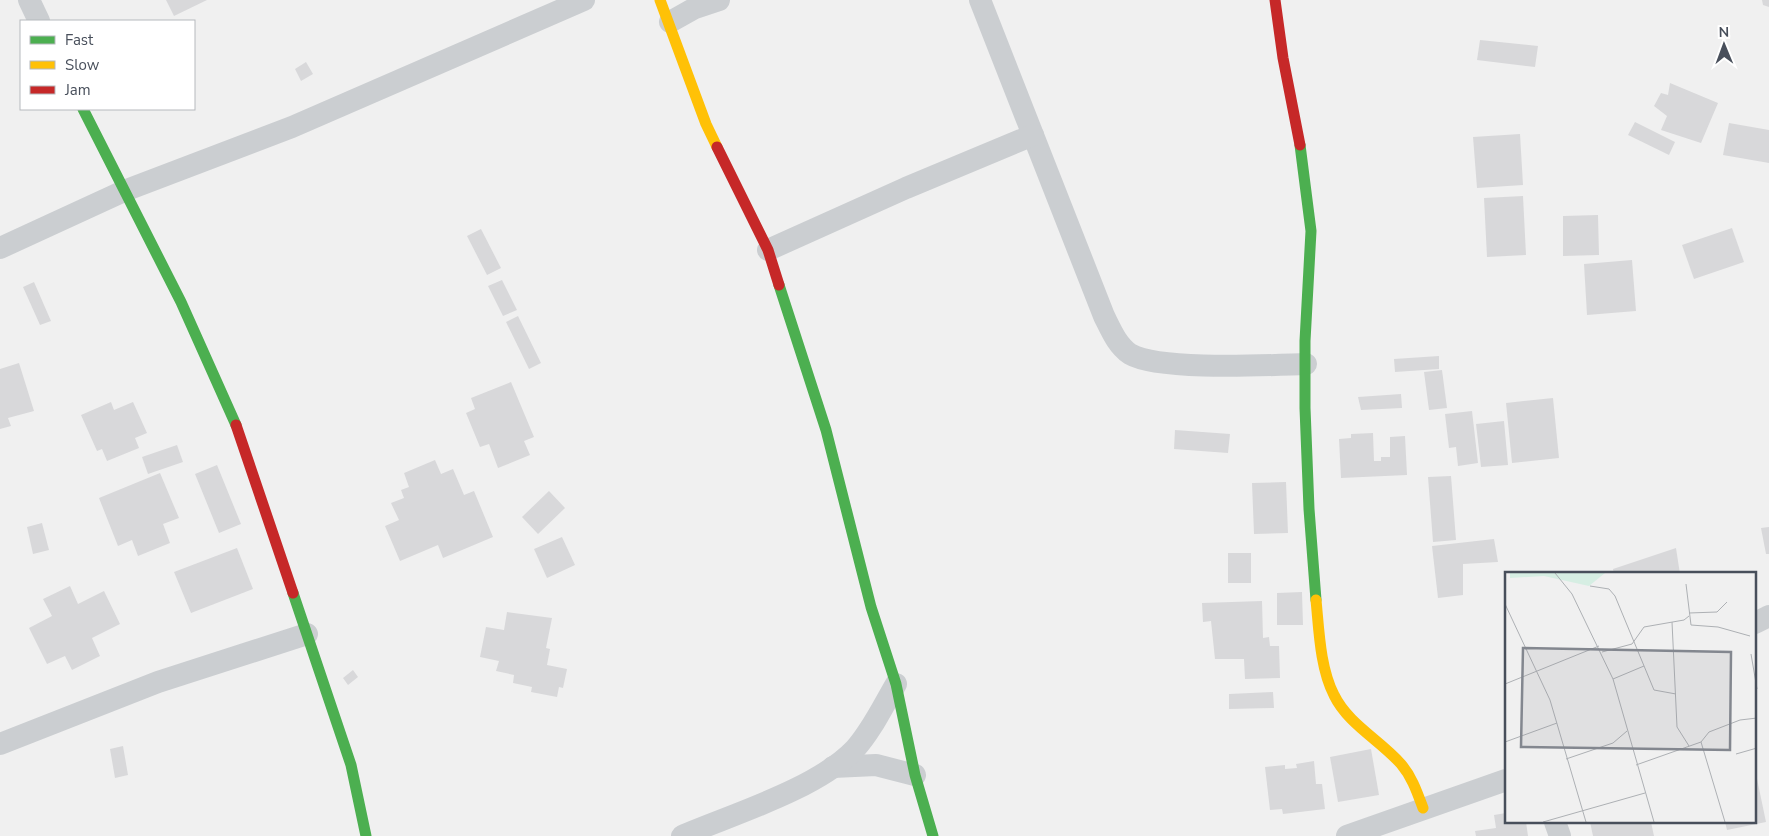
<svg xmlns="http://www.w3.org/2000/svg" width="1769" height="836" font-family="'Nunito Sans',sans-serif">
	<rect width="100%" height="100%" fill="#f0f0f0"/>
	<!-- building -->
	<g fill="#d8d8da">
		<polygon points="166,0 207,0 174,16"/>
		<polygon points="1762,0 1769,0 1769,7 1763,5"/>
		<polygon points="1480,40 1538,46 1535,67 1477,60"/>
		<polygon points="306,62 313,74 301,81 295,69"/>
		<polygon points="1670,83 1718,103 1701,143 1661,130 1667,116 1654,106 1661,93 1668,95"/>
		<polygon points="1635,122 1675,142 1669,155 1628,135"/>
		<polygon points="1729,123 1769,130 1769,163 1723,155"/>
		<polygon points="1520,134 1523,185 1477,188 1473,137"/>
		<polygon points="1523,196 1526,255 1487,257 1484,198"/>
		<polygon points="1598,215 1599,255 1563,256 1563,216"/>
		<polygon points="1732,228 1744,262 1694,279 1682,245"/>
		<polygon points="481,229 501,268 487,275 467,236"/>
		<polygon points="1632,260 1636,311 1587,315 1584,264"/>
		<polygon points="502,280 517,310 503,316 488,286"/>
		<polygon points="34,282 51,321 40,325 23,287"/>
		<polygon points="518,316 541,363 529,369 506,322"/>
		<polygon points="1439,356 1439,369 1395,372 1394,359"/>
		<polygon points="19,363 34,411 8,418 11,426 0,429 0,369"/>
		<polygon points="1442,370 1447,408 1429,410 1424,372"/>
		<polygon points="511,382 534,437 524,441 530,455 498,468 489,444 480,447 466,413 475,409 471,398"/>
		<polygon points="1401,394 1402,408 1361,410 1358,397"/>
		<polygon points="1553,398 1559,458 1512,463 1506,403"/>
		<polygon points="111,402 114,410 133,402 147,433 135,438 139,448 107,461 102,449 97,451 81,415"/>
		<polygon points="1472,411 1478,463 1458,466 1456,447 1449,448 1445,414"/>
		<polygon points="1504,421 1508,465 1481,467 1476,424"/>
		<polygon points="1175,430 1230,434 1228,453 1174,449"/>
		<polygon points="1373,433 1374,461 1381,461 1381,457 1390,457 1390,437 1405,436 1407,475 1341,478 1339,439 1351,438 1351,434"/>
		<polygon points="177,445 183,462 148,474 142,457"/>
		<polygon points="435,460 441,474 453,469 464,495 474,491 493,537 443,558 438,545 400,561 385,526 399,520 391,503 404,498 401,490 409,487 404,473"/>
		<polygon points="217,465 241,524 219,533 195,474"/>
		<polygon points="160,473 179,518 163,524 170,543 138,556 132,540 118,546 99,498"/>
		<polygon points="1451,476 1456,540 1433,542 1428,477"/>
		<polygon points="1286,482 1288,533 1254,534 1252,483"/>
		<polygon points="549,491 565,508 538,534 522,517"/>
		<polygon points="42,523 49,550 33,554 27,527"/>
		<polygon points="1769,527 1769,554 1766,554 1761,528"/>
		<polygon points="562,537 575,565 547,578 534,549"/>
		<polygon points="1494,539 1498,562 1463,564 1463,595 1438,598 1432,546"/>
		<polygon points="237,548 253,589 191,613 174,572"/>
		<polygon points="1676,548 1680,574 1614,574 1613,569"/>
		<rect x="1228" y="553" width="23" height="30"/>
		<polygon points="70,586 78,604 104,591 120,624 92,638 100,656 72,670 65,656 47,664 29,628 52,616 43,599"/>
		<polygon points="1302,592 1303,625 1277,625 1277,593"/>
		<polygon points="1262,601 1263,638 1269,637 1270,646 1279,646 1280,678 1245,679 1244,659 1215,659 1211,621 1203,622 1202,603"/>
		<polygon points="507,612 552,618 546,648 550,649 547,665 567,669 563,688 559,687 557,697 531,692 532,687 513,683 514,675 496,671 499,661 480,657 486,627 504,630"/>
		<polygon points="353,670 358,677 348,685 343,678"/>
		<polygon points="1273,692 1274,708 1229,709 1229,694"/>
		<polygon points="123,746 128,775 115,778 110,749"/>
		<polygon points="1371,749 1379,795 1338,802 1330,757"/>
		<polygon points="1314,761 1316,784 1322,784 1325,809 1283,814 1282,809 1270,810 1265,767 1285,765 1285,769 1297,768 1296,764"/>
		<polygon points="1756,774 1766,822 1727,830 1725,822 1755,822"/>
		<polygon points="1506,813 1506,822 1526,822 1528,836 1476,836 1475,831 1496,828 1494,815"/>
		<polygon points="1590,822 1651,822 1654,836 1593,836"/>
	</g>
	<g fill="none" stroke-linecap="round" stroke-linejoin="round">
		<!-- street -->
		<g stroke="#cbced1" stroke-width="22">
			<polyline points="29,0 39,21"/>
			<path d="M980,0L1104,316C1111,330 1117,345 1130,354C1159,371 1269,365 1306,364"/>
			<polyline points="670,22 695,8 719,0"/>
			<polyline points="0,248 124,191 292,127 584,0"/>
			<polyline points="768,250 906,188 1033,135"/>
			<polyline points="1755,623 1769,616"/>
			<polyline points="0,744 158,682 307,634"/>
			<polyline points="833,767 876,765 915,775"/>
			<polyline points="1555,822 1560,836"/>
			<path d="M682,836C733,814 817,789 855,749C872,730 883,706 896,684"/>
			<polyline points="1347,836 1506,780"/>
		</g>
		<!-- fast -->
		<g stroke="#4caf50" stroke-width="11">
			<polyline points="83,109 181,302 236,425"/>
			<polyline points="1300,145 1311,231 1305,341 1305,408 1309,509 1316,600"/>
			<polyline points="779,285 826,430 871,607 896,684 915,775 933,836"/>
			<polyline points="293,593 351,765 366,836"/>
		</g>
		<!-- slow -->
		<g stroke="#ffc107" stroke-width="11">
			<polyline points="660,0 706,124 717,147"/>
			<path d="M1316,600C1319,630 1320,668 1334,695C1348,724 1380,740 1401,764C1412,777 1417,792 1423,808"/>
		</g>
		<!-- jam -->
		<g stroke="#c62828" stroke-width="11">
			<polyline points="1275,0 1283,58 1300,145"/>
			<polyline points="717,147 768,250 779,285"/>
			<polyline points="236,425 293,593"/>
		</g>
	</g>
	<!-- overview -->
	<g transform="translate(1505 572)">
		<rect width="251" height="251" fill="#f0f0f0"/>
		<path d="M5,1H100L84,14L39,4L5,6Z" fill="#d6eee3"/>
		<path fill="none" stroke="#adb0b4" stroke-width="1" d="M50,1L67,22L108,107L149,250M181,12L186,53L213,55L245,64M85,14L104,17L110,24L149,118L171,122M0,32L45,128L81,250M184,41L212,40L222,30M167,50L172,155L184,174M97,80L127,72L139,55L179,48L184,44M246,82L252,117M108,107L139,94M0,112L94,74M0,170L52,151M196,170L220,250M231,182L252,176M61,187L108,171L122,159M131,193L196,170L204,160L235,148L252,146M38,250L140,221"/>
		<path fill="#83878f" fill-opacity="0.15" stroke="#83878f" stroke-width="2.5" d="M18,76L226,80L225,178L16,175Z"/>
		<rect width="251" height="251" fill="none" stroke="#484f5b" stroke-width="2.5"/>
	</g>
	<!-- legend -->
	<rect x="20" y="20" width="175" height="90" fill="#ffffff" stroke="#b6b9bd"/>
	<rect x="30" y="36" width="25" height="8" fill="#4caf50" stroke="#b6b9bd"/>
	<text x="65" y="45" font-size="15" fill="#484f5b">Fast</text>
	<rect x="30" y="61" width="25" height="8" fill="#ffc107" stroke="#b6b9bd"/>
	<text x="65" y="70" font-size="15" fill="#484f5b">Slow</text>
	<rect x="30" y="86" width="25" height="8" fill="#c62828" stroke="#b6b9bd"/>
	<text x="65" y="95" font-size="15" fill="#484f5b">Jam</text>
	<!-- north arrow -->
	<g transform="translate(1724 45) rotate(359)" stroke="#ffffff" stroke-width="4" paint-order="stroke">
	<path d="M0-4L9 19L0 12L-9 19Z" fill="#484f5b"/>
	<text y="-8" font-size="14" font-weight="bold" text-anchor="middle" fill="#484f5b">N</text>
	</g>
</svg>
